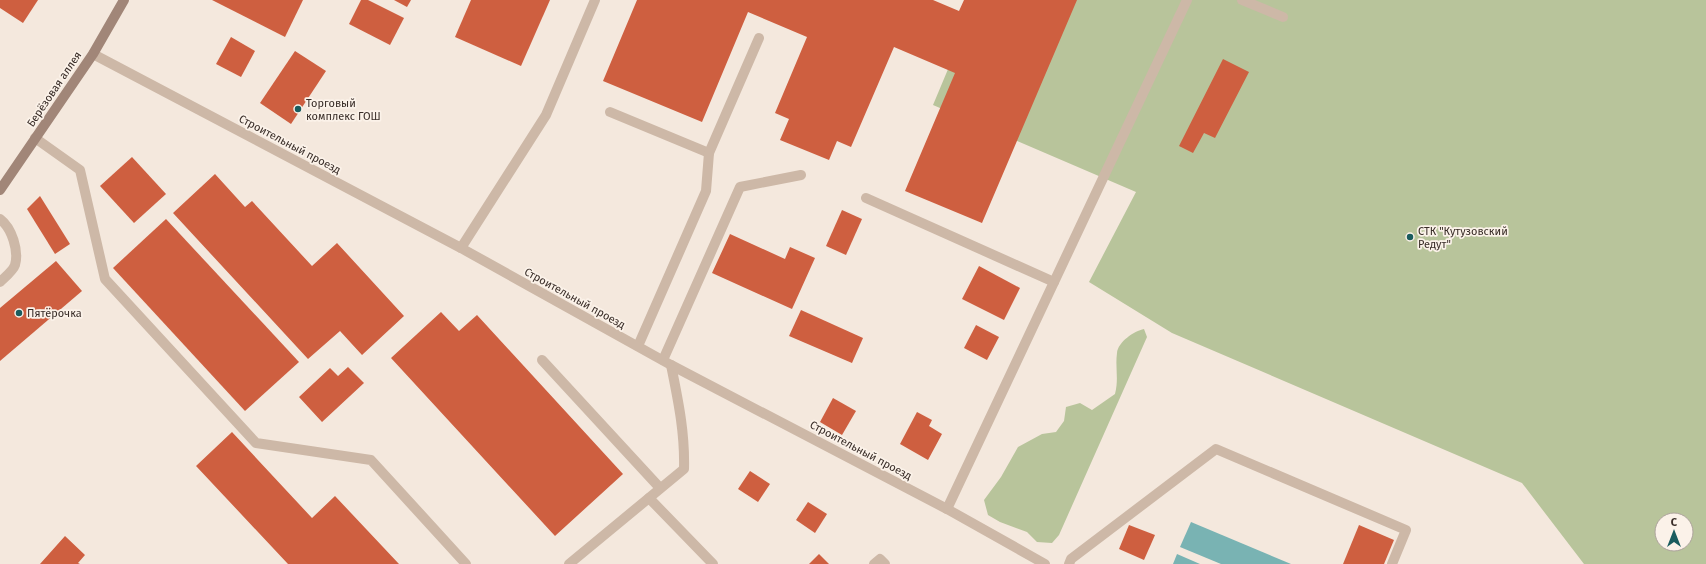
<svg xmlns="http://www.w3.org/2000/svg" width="1706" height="564" font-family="'Fira Sans',sans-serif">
	<rect width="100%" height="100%" fill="#f4e8dd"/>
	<!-- green -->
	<g fill="#b8c49b" fill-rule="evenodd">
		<path d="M977,0H1706V564H1584L1522,483L1172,333L1089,282L1136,192L933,105ZM1662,520H1686V544H1662Z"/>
		<path d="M1144,329L1147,337L1059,535L1052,543L1037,542L1027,532L1000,522L988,515L984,500L1001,477L1018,447L1042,434L1056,432L1064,421L1066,407L1080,403L1092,410L1115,394C1119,378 1115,368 1117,353C1118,342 1134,331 1144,329Z"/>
	</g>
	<!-- water -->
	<g fill="#79b3b3">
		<polygon points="1191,522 1291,564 1221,564 1180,547"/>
		<polygon points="1177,554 1200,564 1173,564"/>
	</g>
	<!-- building -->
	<g fill="#ce5f40">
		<polygon points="0,0 38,0 23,23 0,8"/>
		<polygon points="212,0 303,0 285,37"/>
		<polygon points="361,0 368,0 404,18 390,45 349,24"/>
		<polygon points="394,0 411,0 407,7"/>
		<polygon points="471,0 550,0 521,66 455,37"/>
		<polygon points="637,0 933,0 959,11 964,0 1077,0 982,223 905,191 955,73 894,47 851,147 837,141 829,160 780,140 789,119 775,113 807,37 748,12 702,122 603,81"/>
		<polygon points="231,37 255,51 241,77 216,64"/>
		<polygon points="295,51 326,71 291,124 260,103"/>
		<polygon points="1223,59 1249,72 1215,138 1204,133 1193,153 1179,146"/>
		<polygon points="132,157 166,194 134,223 100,186"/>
		<polygon points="215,174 245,207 252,201 312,266 337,243 404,316 362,355 340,331 308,359 173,213"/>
		<polygon points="40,196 70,244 55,254 27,209"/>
		<polygon points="842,210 862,219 846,255 826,246"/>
		<polygon points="166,219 299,362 245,411 113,268"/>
		<polygon points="730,234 785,259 790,247 815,258 792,309 712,273"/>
		<polygon points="56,261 82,291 0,361 0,308"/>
		<polygon points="979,266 1020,288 1004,320 962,299"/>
		<polygon points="801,310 863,338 852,363 789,336"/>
		<polygon points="441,312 459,331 477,315 623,474 555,536 391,358"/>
		<polygon points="976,325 999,337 987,360 964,348"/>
		<polygon points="348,367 364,383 322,422 299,397 330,368 338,376"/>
		<polygon points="833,398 856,411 842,435 820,422"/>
		<polygon points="917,412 932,420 929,426 942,434 928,460 900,444"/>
		<polygon points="232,432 312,518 335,496 399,564 288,564 196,466"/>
		<polygon points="750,471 770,484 758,502 738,489"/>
		<polygon points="808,502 827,514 815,533 796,520"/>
		<polygon points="1129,525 1155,535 1144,560 1119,549"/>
		<polygon points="1359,525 1394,540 1384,564 1343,564"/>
		<polygon points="65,536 85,555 78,563 80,564 40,564"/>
		<polygon points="819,554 829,564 809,564"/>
	</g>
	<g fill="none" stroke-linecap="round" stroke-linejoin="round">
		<!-- lane -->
		<g stroke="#cdb8a7" stroke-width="10">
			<polyline points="1242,0 1283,17"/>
			<polyline points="610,112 709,153"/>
			<polyline points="35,138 80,170 105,279 256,443 371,460 466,564"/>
			<polyline points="866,198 1054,282"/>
			<path d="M0,219C12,228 19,251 15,265C13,271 4,278 0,282"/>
			<polyline points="461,248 546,115 595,0"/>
			<polyline points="638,346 706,191 709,153 759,38"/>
			<polyline points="542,360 660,488"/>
			<polyline points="663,360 740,187 801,175"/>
			<polyline points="649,498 713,564"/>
			<polyline points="947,509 1187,0"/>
			<path d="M569,564L684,469C685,432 678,400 671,365"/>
			<polyline points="874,564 880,559 885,564"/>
			<polyline points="1069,564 1071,559 1216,449 1406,530 1392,564"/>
		</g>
		<!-- street -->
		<polyline stroke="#cdb8a7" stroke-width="10" points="93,54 461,248 671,365 947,509 1045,564"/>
		<!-- secondary -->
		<polyline stroke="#a18678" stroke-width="10" points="0,190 93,54 124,0"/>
	</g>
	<!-- markers -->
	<g fill="#1a5c5e" stroke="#fbf2e9" stroke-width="1.5">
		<circle cx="298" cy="109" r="4"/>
		<circle cx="1410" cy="237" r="4"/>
		<circle cx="19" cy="313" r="4"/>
	</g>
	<g text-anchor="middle" stroke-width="3.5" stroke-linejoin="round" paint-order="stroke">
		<!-- street labels -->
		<g font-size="11" fill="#392d28" stroke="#fbf2e9">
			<text transform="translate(54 89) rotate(-56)" y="4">Берёзовая аллея</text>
			<text transform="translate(290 144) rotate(28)" y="4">Строительный проезд</text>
			<text transform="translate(575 298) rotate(29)" y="4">Строительный проезд</text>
			<text transform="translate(861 450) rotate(28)" y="4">Строительный проезд</text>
		</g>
		<!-- poi labels -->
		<g font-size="11" fill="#392d28" stroke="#fbf2e9" text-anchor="start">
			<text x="306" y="107">Торговый<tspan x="306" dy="13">комплекс ГОШ</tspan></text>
			<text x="1418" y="235">СТК "Кутузовский<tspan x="1418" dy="13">Редут"</tspan></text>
			<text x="27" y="317">Пятёрочка</text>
		</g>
	</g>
	<!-- north arrow -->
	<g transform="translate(1674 532)"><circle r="19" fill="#fbf2e9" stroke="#ada39c"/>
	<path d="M0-3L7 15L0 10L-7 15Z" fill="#1a5c5e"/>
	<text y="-6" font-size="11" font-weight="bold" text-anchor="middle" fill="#392d28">С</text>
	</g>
</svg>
